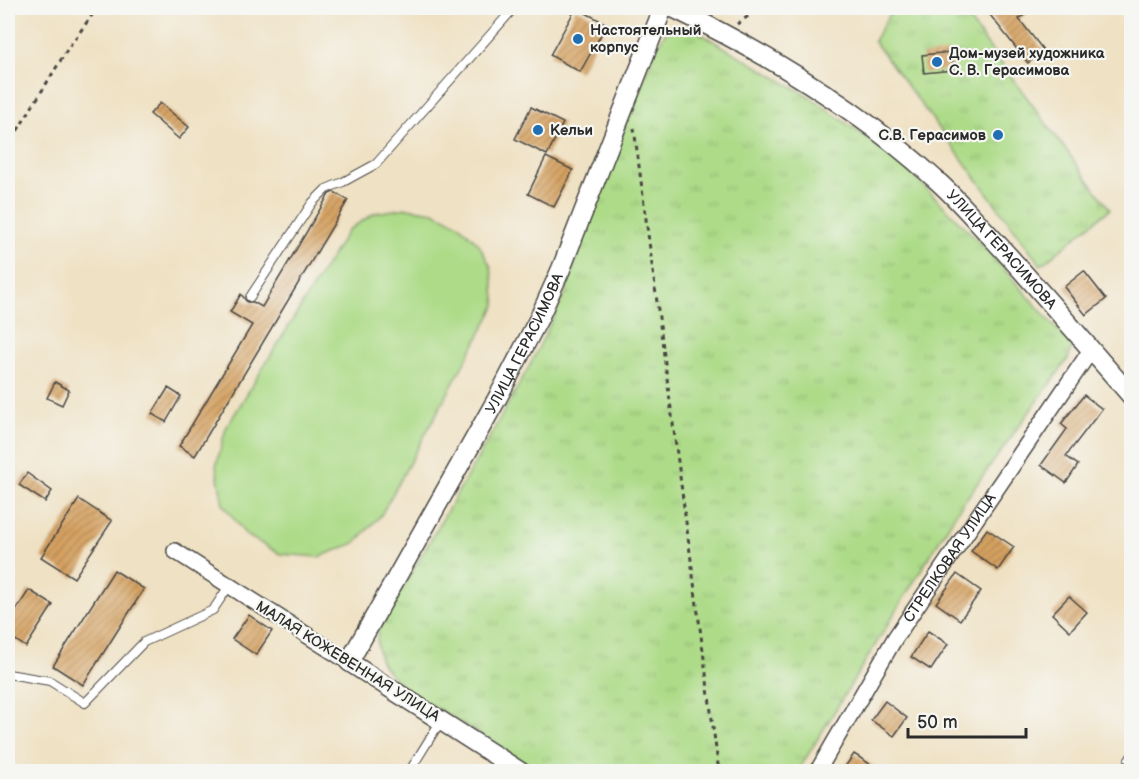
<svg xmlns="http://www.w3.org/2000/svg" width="1139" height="779" font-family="'Balsamiq Sans',sans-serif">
	<defs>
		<pattern id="grass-tufts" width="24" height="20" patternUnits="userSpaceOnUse" patternTransform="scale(1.5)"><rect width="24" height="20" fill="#addb88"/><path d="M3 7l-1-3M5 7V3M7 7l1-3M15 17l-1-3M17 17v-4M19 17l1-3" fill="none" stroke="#95bc76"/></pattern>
		<pattern id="building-hatch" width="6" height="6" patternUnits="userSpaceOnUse" patternTransform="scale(1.5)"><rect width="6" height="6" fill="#d5a160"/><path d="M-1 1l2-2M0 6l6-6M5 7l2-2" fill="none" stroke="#ad834f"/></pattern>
	</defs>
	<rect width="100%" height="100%" fill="#f6f6f2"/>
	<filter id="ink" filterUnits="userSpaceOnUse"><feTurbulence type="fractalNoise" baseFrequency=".0167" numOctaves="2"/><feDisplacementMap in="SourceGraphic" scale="12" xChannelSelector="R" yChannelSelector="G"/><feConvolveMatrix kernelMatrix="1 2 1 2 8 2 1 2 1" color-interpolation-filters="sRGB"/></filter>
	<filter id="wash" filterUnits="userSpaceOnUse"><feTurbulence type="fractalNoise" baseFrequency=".008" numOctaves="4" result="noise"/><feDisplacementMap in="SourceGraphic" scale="24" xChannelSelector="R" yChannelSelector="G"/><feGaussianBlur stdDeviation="1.35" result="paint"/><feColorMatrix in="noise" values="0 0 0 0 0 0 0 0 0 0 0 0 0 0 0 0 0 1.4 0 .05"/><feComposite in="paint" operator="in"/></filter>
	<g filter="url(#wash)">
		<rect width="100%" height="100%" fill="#efe1c3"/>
		<!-- grass -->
		<g fill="url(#grass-tufts)" stroke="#6c835a" stroke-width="1.5">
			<polygon points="893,8 960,8 1110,209 1041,265 874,41"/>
			<path d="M680,26L696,31L810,97L900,162L986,249L1072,346L1068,359L958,510L798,771H538L406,689C385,670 374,661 378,631L492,433L531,363L566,292L583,236L654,52L665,33Z"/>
		</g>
		<!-- garden -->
		<polygon fill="#addb88" stroke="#6c835a" stroke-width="1.5" points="407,208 434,212 458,224 478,243 491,267 496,305 381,515 355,543 319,557 280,554 246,535 223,504 216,466 226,428 348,230 375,213"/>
		<g id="blocks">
			<!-- building -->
			<g fill="url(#building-hatch)">
				<polygon points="576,8 607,24 580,72 550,55"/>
				<polygon points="1000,8 1034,8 1019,19 1044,51 1028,63 990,15"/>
				<polygon points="951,52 953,70 924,73 922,55"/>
				<polygon points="160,103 189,127 179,139 150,114"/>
				<polygon points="531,107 563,123 547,155 515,139"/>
				<polygon points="546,157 573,170 554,207 528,194"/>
				<polygon points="334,192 348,200 195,456 179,446 252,325 230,312 241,294 247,302 253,302 262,307 329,194"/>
				<polygon points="1084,271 1106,299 1086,315 1064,287"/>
				<polygon points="55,382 69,390 62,405 47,398"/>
				<polygon points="168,388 181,396 166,422 152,414"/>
				<polygon points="1084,395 1102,409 1066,456 1078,465 1066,483 1041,465 1067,429 1061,424"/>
				<polygon points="27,473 52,491 45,502 19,485"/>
				<polygon points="79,499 112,521 74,578 41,557"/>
				<polygon points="987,529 1014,547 998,570 971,551"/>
				<polygon points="114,570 144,589 83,685 53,666"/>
				<polygon points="957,574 981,591 960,620 936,603"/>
				<polygon points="29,590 53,605 26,647 8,635 8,623"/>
				<polygon points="1069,596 1087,612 1070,631 1052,614"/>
				<polygon points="249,615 272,631 256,655 232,639"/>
				<polygon points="928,631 948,644 931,670 911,657"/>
				<polygon points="885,701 907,718 894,736 871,720"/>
				<polygon points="854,754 881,771 842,771"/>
			</g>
		</g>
	</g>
	<g filter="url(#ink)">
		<use href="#blocks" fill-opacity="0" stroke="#484642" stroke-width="1.5"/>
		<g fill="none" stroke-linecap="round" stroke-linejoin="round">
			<defs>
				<g id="service">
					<polyline points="250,297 312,203 326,189 343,182 376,164 514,8"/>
					<polyline points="8,674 50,681 85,703 144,642 213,610 229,586"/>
					<polyline points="1129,759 1132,756"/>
					<polyline points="409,772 440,722"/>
				</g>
				<g id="minor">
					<polyline points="175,551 349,662"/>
					<path id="s1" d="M817,772L895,638L1091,350"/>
				</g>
				<g id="tertiary">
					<path id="s2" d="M673,8C766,53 857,108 934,178C956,197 974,219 994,240C1041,291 1086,344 1132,397"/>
					<path id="s3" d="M521,772L349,662L498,397L539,318L561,269L663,8"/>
				</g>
			</defs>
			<!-- service casing -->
			<use href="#service" stroke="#484642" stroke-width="10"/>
			<!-- minor casing -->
			<use href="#minor" stroke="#484642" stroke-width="18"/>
			<!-- tertiary casing -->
			<use href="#tertiary" stroke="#484642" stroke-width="21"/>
			<!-- path -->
			<g stroke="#484642" stroke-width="3" stroke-dasharray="4.5 4.5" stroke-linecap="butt">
				<polyline points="737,24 760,8"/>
				<polyline points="634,128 719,772"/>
				<polyline points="8,146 67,50 97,8"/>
			</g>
			<!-- service -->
			<use href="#service" stroke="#fff" stroke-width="8"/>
			<!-- minor -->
			<use href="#minor" stroke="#fff" stroke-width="15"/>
			<!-- tertiary -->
			<use href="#tertiary" stroke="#fff" stroke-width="18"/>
		</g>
	</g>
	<!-- markers -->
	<g fill="#1f6fb2" stroke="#f6f6f2" stroke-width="2">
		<circle cx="578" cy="39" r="6"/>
		<circle cx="937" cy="62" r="6"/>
		<circle cx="538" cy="130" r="6"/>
		<circle cx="998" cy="135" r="6"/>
	</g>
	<g text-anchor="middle" stroke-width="4.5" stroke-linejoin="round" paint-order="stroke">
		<!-- poi labels -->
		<g font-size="15" font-weight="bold" fill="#2b2b2b" stroke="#f6f6f2" text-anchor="start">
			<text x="590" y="35">Настоятельный<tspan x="590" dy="17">корпус</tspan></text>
			<text x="949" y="58">Дом-музей художника<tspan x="949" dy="17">С. В. Герасимова</tspan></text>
			<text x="550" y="135">Кельи</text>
			<text x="986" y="140" text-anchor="end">С.В. Герасимов</text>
		</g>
		<!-- street labels -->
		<g font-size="15" fill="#2b2b2b" stroke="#f6f6f2">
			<text dy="5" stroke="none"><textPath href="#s2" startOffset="411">УЛИЦА ГЕРАСИМОВА</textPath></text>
			<text dy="5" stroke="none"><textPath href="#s3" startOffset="568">УЛИЦА ГЕРАСИМОВА</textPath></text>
			<text dy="5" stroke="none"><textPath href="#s1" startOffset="252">СТРЕЛКОВАЯ УЛИЦА</textPath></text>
			<text transform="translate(348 661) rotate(32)" y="5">МАЛАЯ КОЖЕВЕННАЯ УЛИЦА</text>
		</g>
	</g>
	<!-- margin -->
	<rect width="1139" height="779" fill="none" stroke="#f6f6f2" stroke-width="30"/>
	<!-- scale -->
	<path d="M908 728v9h118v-9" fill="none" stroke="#2b2b2b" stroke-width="3"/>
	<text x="917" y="728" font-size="18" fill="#2b2b2b" stroke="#f6f6f2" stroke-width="4.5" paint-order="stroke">50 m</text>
</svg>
